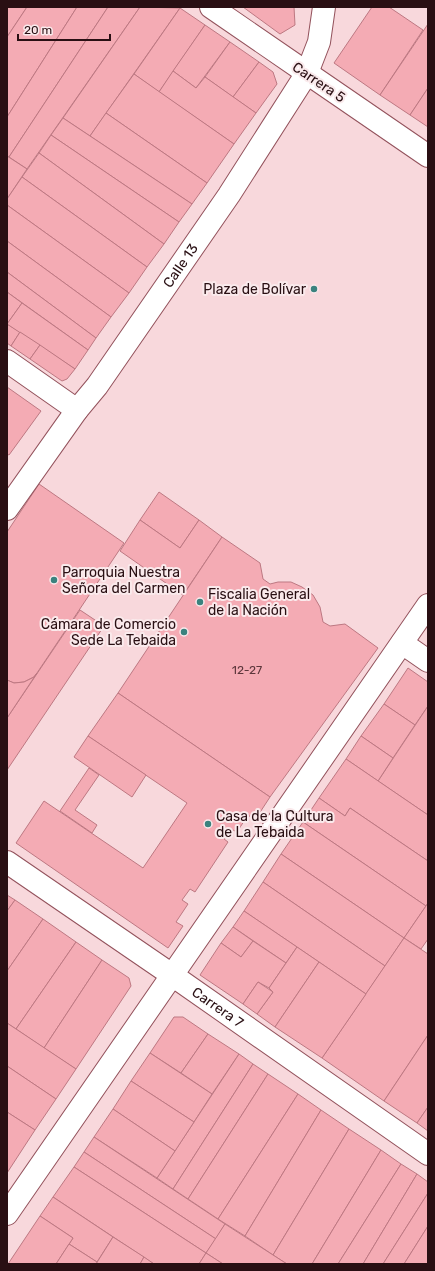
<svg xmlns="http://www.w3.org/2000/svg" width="435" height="1271" font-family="Rubik,sans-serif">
	<rect width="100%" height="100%" fill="#f8d8dc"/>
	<!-- building -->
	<g fill="#f4abb4" stroke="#bd7882">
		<polygon points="7,7 27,7 7,37"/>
		<polygon points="27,7 77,7 7,117 7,37"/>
		<polygon points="77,7 108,7 9,157 7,156 7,117"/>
		<polygon points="108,7 140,7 27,169 9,157"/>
		<polygon points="140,7 180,8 90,136 63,118"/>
		<polygon points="243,7 294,7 295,25 280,34"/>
		<polygon points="372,7 389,7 423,30 380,95 334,63"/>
		<polygon points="180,8 205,25 159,92 134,74"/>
		<polygon points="428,24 428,88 410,115 380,95"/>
		<polygon points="205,25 230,42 196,88 173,71"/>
		<polygon points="230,42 259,62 233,97 205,77"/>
		<polygon points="259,62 273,72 277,84 256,113 233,97"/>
		<polygon points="173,71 196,88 205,77 256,113 234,144 159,92"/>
		<polygon points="134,74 234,144 207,183 106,113"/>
		<polygon points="428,88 428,127 410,115"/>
		<polygon points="106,113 207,183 192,204 90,136"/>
		<polygon points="63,118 192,204 179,222 51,135"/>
		<polygon points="51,135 179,222 164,244 39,153"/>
		<polygon points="39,153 164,244 147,267 22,177"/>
		<polygon points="7,156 27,169 7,199"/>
		<polygon points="22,177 147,267 129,293 7,205 7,199"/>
		<polygon points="7,205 129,293 111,317 7,241"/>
		<polygon points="7,241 111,317 96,338 7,272"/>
		<polygon points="7,272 96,338 88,350 7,292"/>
		<polygon points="7,292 22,303 7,324 20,332 11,346 7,343"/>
		<polygon points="22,303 88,350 75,369 7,324"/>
		<polygon points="20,332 40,345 30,359 11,346"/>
		<polygon points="40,345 75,369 67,379 62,381 30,359"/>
		<polygon points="7,387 41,411 9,455 7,454"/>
		<polygon points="39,484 124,543 37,673 34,677 24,682 14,683 7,680 7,532"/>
		<polygon points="159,492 199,520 180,548 140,520"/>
		<polygon points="140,520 180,548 199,520 222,537 183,595 120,551"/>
		<polygon points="222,537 260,563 263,579 270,584 278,582 291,582 302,587 313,595 320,607 323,622 330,626 345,624 378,648 270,797 118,693"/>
		<polygon points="80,610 104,626 7,770 7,718"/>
		<polygon points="408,668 428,682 428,706 415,725 384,704"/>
		<polygon points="37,673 7,718 7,680 14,683 24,682 34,677"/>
		<polygon points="118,693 270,797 255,820 248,815 237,832 231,829 224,839 228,842 195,892 190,889 182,900 188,904 176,922 183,926 168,948 16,843 44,801 143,868 187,803 88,736"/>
		<polygon points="384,704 415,725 393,758 361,736"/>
		<polygon points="428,706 428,815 378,781"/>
		<polygon points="88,736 146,775 132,797 74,757"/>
		<polygon points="361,736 393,758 378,781 346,759"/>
		<polygon points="346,759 428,815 428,861 350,808 345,816 319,798"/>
		<polygon points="89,768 99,775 75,810 97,825 92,833 60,811"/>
		<polygon points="319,798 345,816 350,808 428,861 428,903 426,906 303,822"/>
		<polygon points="303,822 426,906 404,938 281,854"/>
		<polygon points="281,854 404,938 385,966 263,882"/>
		<polygon points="263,882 385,966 366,994 244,911"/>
		<polygon points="7,895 15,900 7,911"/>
		<polygon points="15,900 43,919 7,971 7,911"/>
		<polygon points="428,903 428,939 421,949 404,938"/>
		<polygon points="244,911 297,947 286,963 233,927"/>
		<polygon points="43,919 76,942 16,1029 7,1023 7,971"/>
		<polygon points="233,927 253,941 241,957 221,943"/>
		<polygon points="404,938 428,954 428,1035 384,1101 322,1058"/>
		<polygon points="253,941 286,963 269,988 258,982 243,1004 200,975 221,943 241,957"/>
		<polygon points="76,942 102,960 44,1048 16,1029"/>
		<polygon points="297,947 319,962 275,1027 257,1014 273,992 269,988"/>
		<polygon points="102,960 129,978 131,986 76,1069 44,1048"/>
		<polygon points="319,962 366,994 322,1058 275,1027"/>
		<polygon points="258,982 273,992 257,1014 243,1004"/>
		<polygon points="174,1017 183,1017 208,1034 181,1073 150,1053"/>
		<polygon points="7,1023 76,1069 56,1099 7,1066"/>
		<polygon points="208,1034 239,1054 212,1094 181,1073"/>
		<polygon points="428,1035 428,1107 417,1123 384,1101"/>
		<polygon points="150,1053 212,1094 194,1122 131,1081"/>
		<polygon points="239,1054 253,1064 173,1189 157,1178"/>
		<polygon points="253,1064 268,1074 188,1199 173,1189"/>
		<polygon points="7,1066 56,1099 35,1130 7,1112"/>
		<polygon points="268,1074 298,1094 218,1219 188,1199"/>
		<polygon points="131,1081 194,1122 175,1151 113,1109"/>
		<polygon points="298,1094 321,1110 245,1236 218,1219"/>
		<polygon points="428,1107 428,1131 417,1123"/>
		<polygon points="113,1109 175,1151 157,1178 94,1137"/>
		<polygon points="321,1110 349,1129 273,1255 245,1236"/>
		<polygon points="7,1112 35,1130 7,1173"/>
		<polygon points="349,1129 381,1150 312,1264 287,1264 273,1255"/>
		<polygon points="94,1137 225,1224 216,1239 84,1152"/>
		<polygon points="381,1150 401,1164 338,1264 312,1264"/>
		<polygon points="84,1152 216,1239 206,1253 74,1167"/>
		<polygon points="401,1164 417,1174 363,1264 338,1264"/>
		<polygon points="74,1167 206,1253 199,1264 154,1264 53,1197"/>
		<polygon points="417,1174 428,1182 428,1193 383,1264 363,1264"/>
		<polygon points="428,1193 428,1226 404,1264 383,1264"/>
		<polygon points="53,1197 113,1237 97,1262 69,1244 73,1238 40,1216"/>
		<polygon points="40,1216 73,1238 56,1264 8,1264"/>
		<polygon points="225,1224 273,1255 287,1264 223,1264 206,1253"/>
		<polygon points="428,1226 428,1264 404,1264"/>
		<polygon points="113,1237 144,1257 140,1264 96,1264"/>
		<polygon points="69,1244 97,1262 96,1264 56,1264"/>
		<polygon points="206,1253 223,1264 199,1264"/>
		<polygon points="144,1257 154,1264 140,1264"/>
	</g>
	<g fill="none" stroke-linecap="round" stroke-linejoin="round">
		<defs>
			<g id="minor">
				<polyline points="211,7 307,73"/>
				<polyline points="7,361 77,410"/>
				<polyline points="402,643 428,661"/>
				<path id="s1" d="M7,862L172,975L428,1154"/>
				<polyline points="7,1214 428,605"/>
			</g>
			<g id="major">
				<polyline points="307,73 428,156"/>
				<path id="s2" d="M7,509L77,410L97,386L229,195L307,73L319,42L324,7"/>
			</g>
		</defs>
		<!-- minor casing -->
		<use href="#minor" stroke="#93525c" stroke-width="24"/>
		<!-- major casing -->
		<use href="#major" stroke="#93525c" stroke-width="24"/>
		<!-- minor -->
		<use href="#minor" stroke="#fff" stroke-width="22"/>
		<!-- major -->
		<use href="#major" stroke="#fff" stroke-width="22"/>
	</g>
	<!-- markers -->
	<g fill="#3a827e" stroke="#faeaec" stroke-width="1.5">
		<circle cx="314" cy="289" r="4"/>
		<circle cx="54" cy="580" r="4"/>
		<circle cx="200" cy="602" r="4"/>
		<circle cx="184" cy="632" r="4"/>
		<circle cx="208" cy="824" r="4"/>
	</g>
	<g text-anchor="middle" stroke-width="4" stroke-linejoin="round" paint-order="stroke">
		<!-- number labels -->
		<g font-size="12" fill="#5c363b">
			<text x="247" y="674">12-27</text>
		</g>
		<!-- street labels -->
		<g font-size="14" fill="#290f13" stroke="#faeaec">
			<text transform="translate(319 82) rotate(34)" y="5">Carrera 5</text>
			<text dy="5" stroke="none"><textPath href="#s2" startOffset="299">Calle 13</textPath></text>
			<text dy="5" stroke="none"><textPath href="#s1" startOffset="256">Carrera 7</textPath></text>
		</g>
		<!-- poi labels -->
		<g font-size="14" fill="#290f13" stroke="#faeaec" text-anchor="start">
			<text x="306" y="294" text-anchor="end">Plaza de Bolívar</text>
			<text x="62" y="577">Parroquia Nuestra<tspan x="62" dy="16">Señora del Carmen</tspan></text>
			<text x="208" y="599">Fiscalia General<tspan x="208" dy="16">de la Nación</tspan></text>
			<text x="176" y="629" text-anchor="end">Cámara de Comercio<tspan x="176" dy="16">Sede La Tebaida</tspan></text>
			<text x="216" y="821">Casa de la Cultura<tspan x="216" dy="16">de La Tebaida</tspan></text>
		</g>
	</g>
	<!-- border -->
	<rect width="435" height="1271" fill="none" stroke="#290f13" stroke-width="16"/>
	<!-- scale -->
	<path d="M18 34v6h92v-6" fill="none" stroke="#290f13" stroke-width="2"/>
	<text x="24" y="34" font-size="12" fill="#290f13" stroke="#faeaec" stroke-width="3" paint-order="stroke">20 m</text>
</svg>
